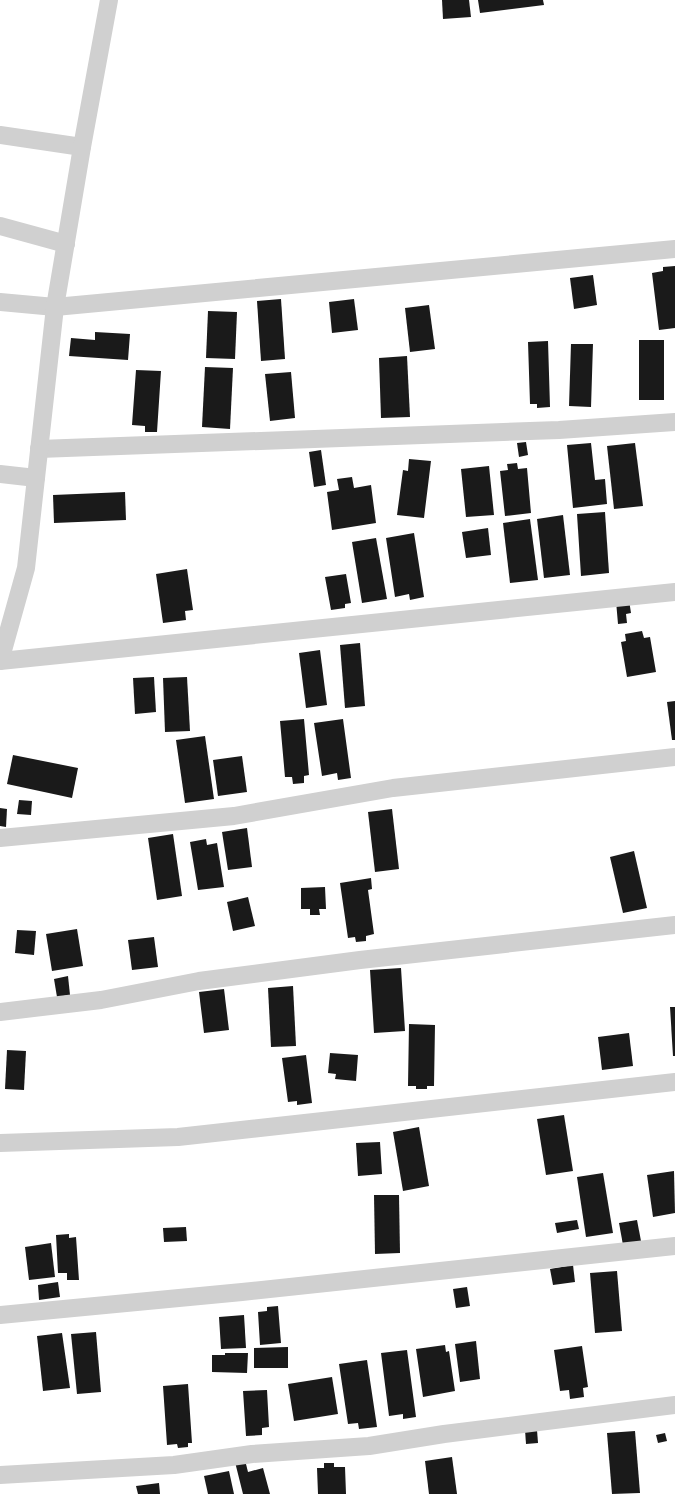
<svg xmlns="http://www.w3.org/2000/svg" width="675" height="1494" font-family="'PT Sans Narrow',sans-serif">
	<rect width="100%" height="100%" fill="#fff"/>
	<!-- building -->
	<g fill="#1a1a1a">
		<polygon points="442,0 469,0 471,17 443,19"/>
		<polygon points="478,0 543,0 544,5 480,13"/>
		<polygon points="675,266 675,328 659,330 652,273 663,271 663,267"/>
		<polygon points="593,275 597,305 574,309 570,278"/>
		<polygon points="281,299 285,359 261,361 257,301"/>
		<polygon points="354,299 358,330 332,333 329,302"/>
		<polygon points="429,305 435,349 410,352 405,308"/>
		<polygon points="208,311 237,312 235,359 206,358"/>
		<polygon points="95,332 130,334 128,360 69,356 71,338 95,340"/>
		<rect x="639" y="340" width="25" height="60"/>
		<polygon points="548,341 550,407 537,408 537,404 530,404 528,342"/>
		<polygon points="571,344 593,344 591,407 569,406"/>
		<polygon points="407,356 410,417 381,418 379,358"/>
		<polygon points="205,367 233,368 230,429 202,427"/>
		<polygon points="136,370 161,371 157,432 145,432 145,426 132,425"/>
		<polygon points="291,372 295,418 270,421 265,374"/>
		<polygon points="526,442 528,455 519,457 517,443"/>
		<polygon points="591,443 595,480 605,479 607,504 573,508 567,445"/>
		<polygon points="635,443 643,506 614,509 607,446"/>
		<polygon points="321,450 326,485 314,487 309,452"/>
		<polygon points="409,459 431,461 424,518 397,515 403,470 408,471"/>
		<polygon points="517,463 518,469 527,468 531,513 505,516 500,471 508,470 507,464"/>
		<polygon points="489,466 494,515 466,517 461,469"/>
		<polygon points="352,477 354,488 371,485 376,523 332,530 327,492 339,490 337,479"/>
		<polygon points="125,492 126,520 54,523 53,495"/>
		<polygon points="605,512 609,573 581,576 577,514"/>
		<polygon points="563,515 570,575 544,578 537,519"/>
		<polygon points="530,519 538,580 510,583 503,523"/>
		<polygon points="488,528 491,555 466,558 462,532"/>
		<polygon points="414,533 424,597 410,600 409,594 395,597 386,538"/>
		<polygon points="376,538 387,599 362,603 352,542"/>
		<polygon points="187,569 193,610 185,611 186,620 163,623 156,574"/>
		<polygon points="346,574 351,603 345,604 345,608 331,610 325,577"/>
		<polygon points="629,600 631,613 626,614 627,623 618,624 616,601"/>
		<polygon points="642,631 644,638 650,637 656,672 627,677 621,642 626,641 625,634"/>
		<polygon points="360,643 365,706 345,708 340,645"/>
		<polygon points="320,650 327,705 306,708 299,653"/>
		<polygon points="154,677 156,712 135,714 133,678"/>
		<polygon points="187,677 190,731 165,732 163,678"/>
		<polygon points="675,701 675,740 672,740 667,702"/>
		<polygon points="304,719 309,775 304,776 304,783 293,784 292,777 285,777 280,721"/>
		<polygon points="343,719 351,778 338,780 337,773 322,776 314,723"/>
		<polygon points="205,736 214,799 185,803 176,740"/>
		<polygon points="13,755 78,768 72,798 7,784"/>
		<polygon points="242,756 247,792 218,796 213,760"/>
		<polygon points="19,800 32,801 31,815 17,814"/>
		<polygon points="0,808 7,809 6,827 0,826"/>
		<polygon points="392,809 399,869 375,872 368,812"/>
		<polygon points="247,828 252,867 228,870 222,832"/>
		<polygon points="173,834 182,896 157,900 148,838"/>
		<polygon points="206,839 207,845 217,843 224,887 198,890 190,842"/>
		<polygon points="634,851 647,908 623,913 610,857"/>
		<polygon points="371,878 372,889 368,890 374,934 366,936 366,941 356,942 355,937 348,938 340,883"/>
		<polygon points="325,887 326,909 319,909 320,915 310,915 310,909 301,909 301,888"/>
		<polygon points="248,897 255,926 233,931 227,902"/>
		<polygon points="77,929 83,966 52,971 46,934"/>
		<polygon points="17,930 36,931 34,955 15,953"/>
		<polygon points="154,937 158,967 132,970 128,940"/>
		<polygon points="401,968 405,1031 374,1033 370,970"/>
		<polygon points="68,976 70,995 57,997 54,979"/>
		<polygon points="293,986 296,1046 271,1047 268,988"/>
		<polygon points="224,989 229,1030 204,1033 199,992"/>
		<polygon points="670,1007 675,1007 675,1056 673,1056"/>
		<polygon points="409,1024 435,1025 434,1086 427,1086 427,1089 416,1089 416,1086 408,1086"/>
		<polygon points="629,1033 633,1066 602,1070 598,1037"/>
		<polygon points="7,1050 26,1051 24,1090 5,1089"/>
		<polygon points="330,1053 358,1055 356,1081 335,1079 336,1074 328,1073"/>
		<polygon points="306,1055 312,1103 297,1105 297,1101 288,1102 282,1058"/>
		<polygon points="564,1115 573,1171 546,1175 537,1119"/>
		<polygon points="419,1127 429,1186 403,1191 393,1132"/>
		<polygon points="380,1142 382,1174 358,1176 356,1143"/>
		<polygon points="674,1171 675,1213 653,1217 647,1175"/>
		<polygon points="603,1173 613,1233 586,1237 577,1177"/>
		<polygon points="374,1195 399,1195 400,1253 375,1254"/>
		<polygon points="577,1220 579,1229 557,1233 555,1223"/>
		<polygon points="637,1220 641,1241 623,1245 619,1223"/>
		<polygon points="186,1227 187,1241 164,1242 163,1228"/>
		<polygon points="69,1234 69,1238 76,1237 79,1280 67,1280 67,1273 58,1273 56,1235"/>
		<polygon points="51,1243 55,1277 29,1280 25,1247"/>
		<polygon points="573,1265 575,1282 553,1285 550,1269"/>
		<polygon points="617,1271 622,1331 595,1333 590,1273"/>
		<polygon points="58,1282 60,1297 39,1300 38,1285"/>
		<polygon points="467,1287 470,1306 456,1308 453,1289"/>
		<polygon points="278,1306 281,1343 260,1345 258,1312 267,1311 267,1307"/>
		<polygon points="244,1315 246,1348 221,1349 219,1317"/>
		<polygon points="96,1332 101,1392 77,1394 71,1334"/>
		<polygon points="62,1333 70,1388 43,1391 37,1336"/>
		<polygon points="476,1341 480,1379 460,1382 455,1344"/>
		<polygon points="445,1345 446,1352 449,1351 455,1391 423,1397 416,1349"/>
		<polygon points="582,1346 588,1387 583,1388 584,1397 570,1399 569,1390 560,1391 554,1350"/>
		<polygon points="288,1347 288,1368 254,1368 254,1348"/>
		<polygon points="407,1350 416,1417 403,1419 403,1414 389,1416 381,1353"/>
		<polygon points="225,1353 248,1353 247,1373 212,1372 212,1355 225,1355"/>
		<polygon points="367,1360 377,1427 359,1429 358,1423 348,1424 339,1364"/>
		<polygon points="332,1377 338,1414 294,1421 288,1384"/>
		<polygon points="188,1384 192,1443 188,1443 188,1447 178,1448 177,1444 167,1445 163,1386"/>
		<polygon points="267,1390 269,1427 262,1428 262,1435 246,1436 243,1391"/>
		<polygon points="525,1430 537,1430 538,1443 526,1444"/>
		<polygon points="635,1431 640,1493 612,1494 607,1433"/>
		<polygon points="665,1433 667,1441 658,1443 656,1435"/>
		<polygon points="452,1457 457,1494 429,1494 425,1461"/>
		<polygon points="245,1460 248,1472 263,1468 270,1494 243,1494 235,1462"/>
		<polygon points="324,1463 334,1463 334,1467 345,1467 346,1494 318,1494 317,1468 324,1468"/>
		<polygon points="229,1471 234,1494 208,1494 204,1476"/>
		<polygon points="159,1483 160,1494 138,1494 136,1486"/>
	</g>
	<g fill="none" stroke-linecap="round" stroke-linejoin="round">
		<!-- street -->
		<g stroke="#d0d0d0" stroke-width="18">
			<polyline points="0,135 82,147"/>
			<polyline points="0,226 66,244"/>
			<polyline points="0,302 55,307 675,249"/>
			<polyline points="39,449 559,430 675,422"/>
			<polyline points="0,474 36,478"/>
			<polyline points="0,661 675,592"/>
			<polyline points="0,661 26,568 55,307 82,147 109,0"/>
			<polyline points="0,838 234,816 393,788 675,757"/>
			<polyline points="0,1012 101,1000 199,981 360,960 675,925"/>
			<polyline points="0,1143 178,1137 675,1082"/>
			<polyline points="0,1315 242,1292 675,1246"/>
			<polyline points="0,1475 174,1465 252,1454 369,1446 444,1434 675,1405"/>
		</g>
	</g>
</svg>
